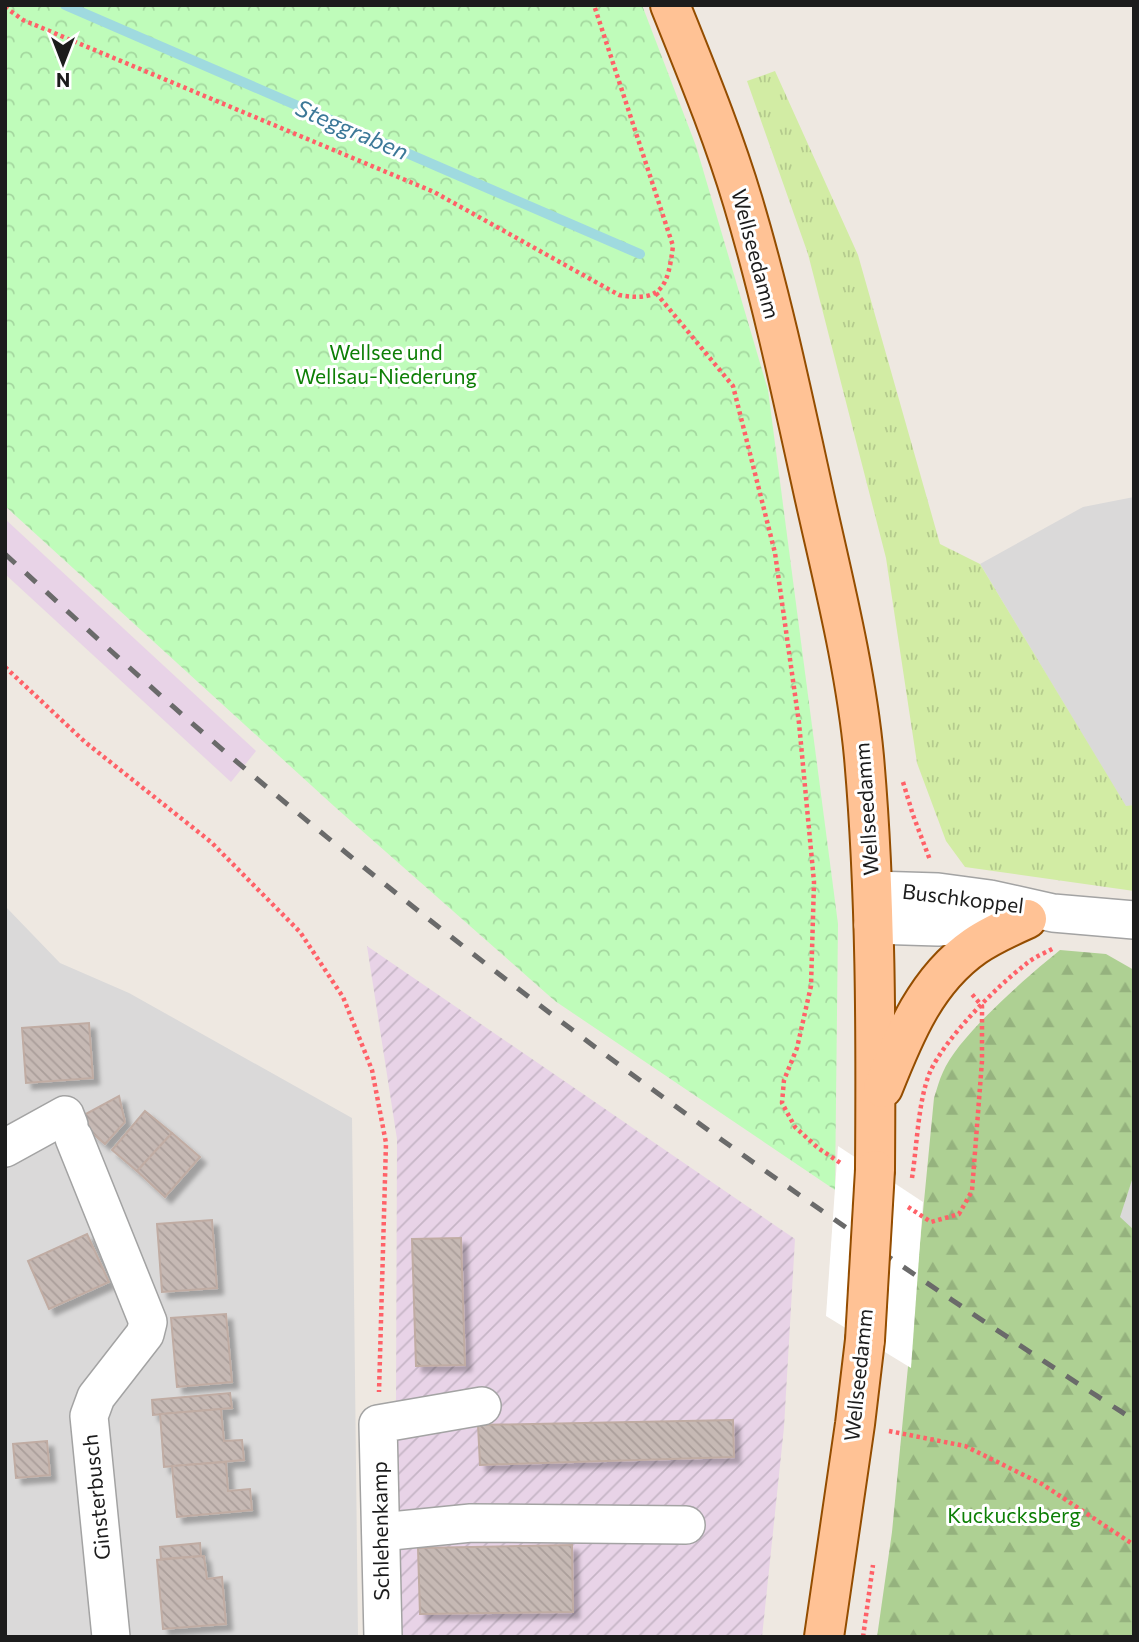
<svg xmlns="http://www.w3.org/2000/svg" width="1139" height="1642" font-family="Commissioner,sans-serif">
	<defs>
		<pattern id="industrial-furrows" width="10" height="10" patternUnits="userSpaceOnUse" patternTransform="scale(1.75)"><rect width="10" height="10" fill="#e8d3e7"/><path d="M-1 1l2-2M0 10L10 0M9 11l2-2" fill="none" stroke="#c6b5c6"/></pattern>
		<pattern id="grass-tufts" width="24" height="20" patternUnits="userSpaceOnUse" patternTransform="scale(1.75)"><rect width="24" height="20" fill="#d2eca4"/><path d="M3 7l-1-3M5 7V3M7 7l1-3M15 17l-1-3M17 17v-4M19 17l1-3" fill="none" stroke="#b4ca8d"/></pattern>
		<pattern id="forest-firs" width="22" height="20" patternUnits="userSpaceOnUse" patternTransform="scale(1.75)"><rect width="22" height="20" fill="#aed093"/><path d="M5 1l3.5 6h-7zM16 11l3.5 6h-7z" fill="#95b27e"/></pattern>
		<pattern id="park-crowns" width="20" height="18" patternUnits="userSpaceOnUse" patternTransform="scale(1.75)"><rect width="20" height="18" fill="#bffcba"/><path d="M2 6a3 3 0 1 1 6 0M12 15a3 3 0 1 1 6 0" fill="none" stroke="#a4d79f"/></pattern>
		<pattern id="building-back-hatch" width="6" height="6" patternUnits="userSpaceOnUse" patternTransform="scale(1.75)"><rect width="6" height="6" fill="#c6b9b4"/><path d="M-1 5l2 2M0 0l6 6M5-1l2 2" fill="none" stroke="#aa9e9a"/></pattern>
		<filter id="shadow"><feDropShadow dx="6" dy="6" stdDeviation="2" flood-color="#0004"/></filter>
	</defs>
	<rect width="100%" height="100%" fill="#eee8e1"/>
	<!-- residential -->
	<g fill="#dad9d9">
		<polygon points="1134,497 1134,805 1126,807 980,564 1083,507"/>
		<polygon points="5,906 60,963 129,993 352,1118 358,1637 5,1637"/>
		<polygon points="1134,1174 1134,1230 1119,1218"/>
	</g>
	<!-- industrial -->
	<polygon fill="url(#industrial-furrows)" points="367,946 795,1239 784,1427 762,1637 398,1637 396,1406 397,1139"/>
	<!-- railway -->
	<polygon fill="#e8d3e7" points="5,519 256,751 231,782 5,574"/>
	<!-- grass -->
	<polygon fill="url(#grass-tufts)" points="775,71 858,255 940,544 980,564 1126,806 1134,805 1134,891 965,867 946,841 917,763 886,558 808,254 747,81"/>
	<!-- forest -->
	<path fill="url(#forest-firs)" d="M1060,950L1106,954L1134,970V1174L1120,1217L1134,1230V1637H877L892,1532L934,1098C937,1089 939,1080 943,1072C958,1036 1028,976 1060,950Z"/>
	<!-- park -->
	<polygon fill="url(#park-crowns)" points="5,5 642,5 696,146 768,390 838,924 835,1190 555,1001 335,807 5,506"/>
	<!-- pier -->
	<polygon fill="#fff" points="838,1146 923,1202 911,1368 826,1316"/>
	<g fill="none" stroke-linecap="round" stroke-linejoin="round">
		<!-- stream -->
		<polyline stroke="#9fdadf" stroke-width="10" points="65,5 640,254"/>
	</g>
	<!-- building -->
	<g fill="url(#building-back-hatch)" stroke="#c0aca3" stroke-width="2" filter="url(#shadow)">
		<polygon points="89,1023 93,1078 26,1083 22,1028"/>
		<polygon points="119,1096 125,1122 105,1144 92,1133 84,1115"/>
		<polygon points="145,1111 172,1133 137,1171 112,1150"/>
		<polygon points="172,1133 200,1157 165,1197 137,1171"/>
		<polygon points="212,1220 217,1288 162,1292 157,1224"/>
		<polygon points="87,1234 109,1282 49,1309 28,1261"/>
		<polygon points="461,1238 465,1365 416,1366 412,1239"/>
		<polygon points="226,1314 232,1382 177,1387 171,1318"/>
		<polygon points="230,1393 232,1408 153,1415 152,1400"/>
		<polygon points="221,1409 224,1441 242,1440 244,1460 164,1467 160,1414"/>
		<polygon points="733,1420 734,1457 480,1465 478,1425"/>
		<polygon points="47,1441 50,1475 16,1478 13,1444"/>
		<polygon points="226,1462 228,1491 250,1489 252,1510 177,1517 172,1466"/>
		<polygon points="200,1543 201,1556 161,1559 160,1547"/>
		<polygon points="572,1545 573,1612 420,1614 418,1548"/>
		<polygon points="204,1556 207,1579 222,1577 226,1624 163,1629 157,1560"/>
	</g>
	<g fill="none" stroke-linecap="round" stroke-linejoin="round">
		<defs>
			<g id="minor">
				<polyline points="873,890 938,892 990,899 1053,913 1134,920"/>
				<polyline points="873,925 938,927 1021,920"/>
				<polyline points="74,1138 148,1322 145,1334 96,1397 89,1416 111,1637"/>
				<polyline points="5,1148 65,1115 69,1125"/>
				<polyline points="381,1532 471,1523 686,1525"/>
				<polyline points="383,1637 378,1424 482,1406"/>
			</g>
			<g id="major">
				<path d="M670,5C696,70 723,135 743,202C772,299 793,399 815,499C834,584 856,671 864,757C876,894 876,1033 875,1170"/>
				<path d="M883,1088C904,1035 926,980 975,946C991,935 1009,927 1027,919"/>
				<polyline points="824,1637 855,1424 865,1340"/>
			</g>
		</defs>
		<!-- minor casing -->
		<use href="#minor" stroke="#a3a3a3" stroke-width="40"/>
		<!-- major casing -->
		<use href="#major" stroke="#944d00" stroke-width="42"/>
		<!-- path -->
		<g stroke="#ff6168" stroke-width="4.5" stroke-dasharray="3.5 3.5" stroke-linecap="butt">
			<path d="M5,7L23,20L434,192L619,295C663,303 668,285 673,246L594,5"/>
			<polyline points="656,293 733,386 775,553 799,723 814,882 811,986 797,1048 784,1080 782,1103 795,1127 818,1148 842,1164"/>
			<polyline points="5,667 85,742 211,842 300,932 343,997 372,1070 386,1143 379,1392"/>
			<polyline points="903,782 913,815 930,860"/>
			<path d="M912,1178C917,1146 918,1101 930,1072C946,1037 996,987 1026,964C1034,957 1045,953 1054,948"/>
			<polyline points="908,1207 931,1222 959,1214 972,1191 982,1061 982,1006 971,993"/>
			<polyline points="889,1431 965,1446 1042,1484 1134,1545"/>
			<polyline points="863,1637 873,1565"/>
		</g>
		<!-- minor -->
		<use href="#minor" stroke="#fff" stroke-width="37"/>
		<!-- major -->
		<use href="#major" stroke="#ffc295" stroke-width="38"/>
		<!-- rail -->
		<path stroke="#6a6a6a" stroke-width="5" stroke-dasharray="14 14" stroke-linecap="butt" d="M5,554C88,630 170,706 256,778C533,1012 829,1223 1134,1420"/>
		<defs>
			<polyline id="major-bridge" points="865,1340 875,1170"/>
		</defs>
		<!-- major-bridge casing -->
		<use href="#major-bridge" stroke="#944d00" stroke-width="42" stroke-linecap="butt"/>
		<!-- major-bridge -->
		<use href="#major-bridge" stroke="#ffc295" stroke-width="38"/>
	</g>
	<g text-anchor="middle" stroke-width="6" stroke-linejoin="round" paint-order="stroke">
		<!-- street labels -->
		<g font-size="21" fill="#1c1c1c" stroke="#fff">
			<text transform="translate(755 254) rotate(75)" y="7">Wellseedamm</text>
			<text transform="translate(867 809) rotate(-94)" y="7">Wellseedamm</text>
			<text transform="translate(963 899) rotate(7)" y="7">Buschkoppel</text>
			<text transform="translate(859 1375) rotate(-84)" y="7">Wellseedamm</text>
			<text transform="translate(97 1497) rotate(-96)" y="7">Ginsterbusch</text>
			<text transform="translate(381 1531) rotate(-91)" y="7">Schlehenkamp</text>
		</g>
		<!-- park labels -->
		<g font-size="21" fill="#0d7f06" stroke="#fff">
			<text x="386" y="360">Wellsee und<tspan x="386" dy="24">Wellsau-Niederung</tspan></text>
			<text x="1014" y="1523">Kuckucksberg</text>
		</g>
		<!-- water labels -->
		<g font-size="23" font-style="italic" fill="#3c7898" stroke="#fff">
			<text transform="translate(352 130) rotate(23)" y="8">Steggraben</text>
		</g>
	</g>
	<!-- border -->
	<rect width="1139" height="1642" fill="none" stroke="#1c1c1c" stroke-width="14"/>
	<!-- north arrow -->
	<g transform="translate(63 63) rotate(180)" stroke="#ffffff" stroke-width="5" paint-order="stroke">
	<path d="M0-5L12 26L0 18L-12 26Z" fill="#1c1c1c"/>
	<text y="-10" font-size="19" font-weight="bold" text-anchor="middle" fill="#1c1c1c">N</text>
	</g>
</svg>
